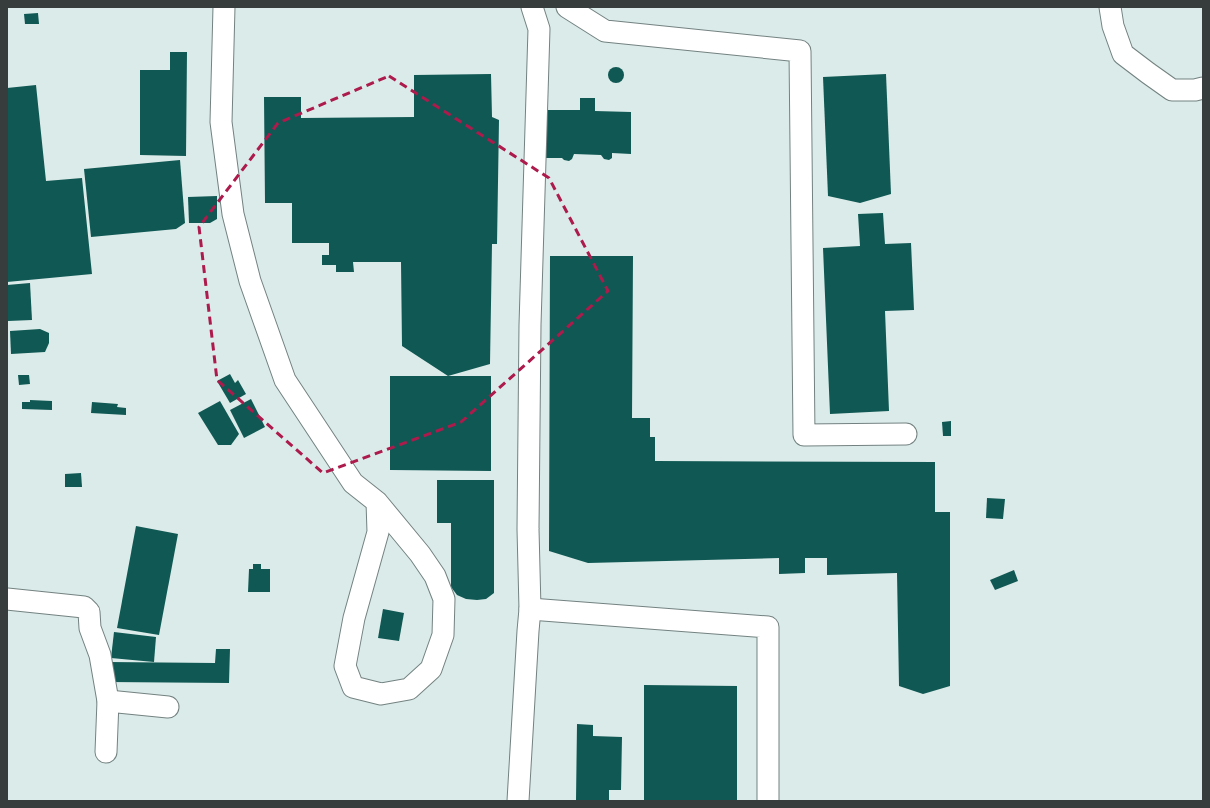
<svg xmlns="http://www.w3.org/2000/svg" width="1210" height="808" font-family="Spectral,serif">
	<rect width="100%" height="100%" fill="#dbebea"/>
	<!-- building -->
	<g fill="#105853">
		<polygon points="38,13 39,24 25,24 24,14"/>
		<polygon points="170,52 187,52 186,156 140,155 140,70 170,70"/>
		<circle cx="616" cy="75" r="8"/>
		<polygon points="491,74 492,117 499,120 497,244 492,244 490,364 448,376 402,346 401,262 353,262 354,272 336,272 336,265 322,265 322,255 329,255 329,243 292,243 292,203 265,203 264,97 301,97 301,118 414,117 414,75"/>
		<polygon points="886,74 891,194 860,203 828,196 823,77"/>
		<polygon points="36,85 46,181 82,178 92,274 7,282 7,88"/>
		<polygon points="580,98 595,98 595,111 631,112 631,154 612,153 612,158 609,160 604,159 601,155 574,154 572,159 569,161 564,160 562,158 544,158 545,110 580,110"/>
		<polygon points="180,160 185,223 176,229 91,237 84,169"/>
		<polygon points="217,196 217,219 210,223 189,223 188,197"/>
		<polygon points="883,213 885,244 911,243 914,310 885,311 889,411 830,414 823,248 860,246 858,214"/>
		<polygon points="550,256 633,256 632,418 650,418 650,437 655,437 655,461 935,462 935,512 950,512 950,686 923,694 899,686 897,573 827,575 827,558 805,558 805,573 779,574 779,558 588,563 549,551"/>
		<polygon points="30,283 32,320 8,321 7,285"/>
		<polygon points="40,329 49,333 49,343 45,352 11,354 10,331"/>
		<polygon points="230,374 235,383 238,380 246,394 230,403 217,381"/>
		<polygon points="18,375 29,375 30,384 19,385"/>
		<polygon points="390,376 491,376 491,471 390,470"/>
		<polygon points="251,399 265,427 244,438 230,410"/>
		<polygon points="30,400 52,401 52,410 22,409 22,402 30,402"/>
		<polygon points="220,401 239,434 231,445 218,445 198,413"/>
		<polygon points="92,402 118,404 117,407 126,408 126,415 91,413"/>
		<polygon points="951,421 951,436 943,436 942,422"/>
		<polygon points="81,473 82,487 65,487 65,474"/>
		<polygon points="437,480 494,480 494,593 486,599 477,600 466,599 457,595 451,587 451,523 437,523"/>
		<polygon points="987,498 1005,499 1003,519 986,518"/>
		<polygon points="136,526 178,534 159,635 117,628"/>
		<polygon points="253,564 261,564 261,569 270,569 270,592 248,592 249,569 253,569"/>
		<polygon points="1014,570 1018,581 995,590 990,580"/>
		<polygon points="383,609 404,613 399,641 378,638"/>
		<polygon points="114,632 156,637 154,662 111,658"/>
		<polygon points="216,649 230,649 229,683 108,682 108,662 215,663"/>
		<polygon points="644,685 737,686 737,801 644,801"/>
		<polygon points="577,724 593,725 593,736 622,737 621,790 609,790 609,801 576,801"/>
	</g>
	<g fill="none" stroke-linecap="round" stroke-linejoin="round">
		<defs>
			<g id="minor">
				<polyline points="224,7 221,122 233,214 250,281 285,380 353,483 377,502 420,554 435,576 444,599 443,635 431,669 409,689 381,694 353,687 345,666 354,618 378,532 377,502"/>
				<polyline points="567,7 605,31 800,51 804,435 906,434"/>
				<polyline points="1110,7 1113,26 1123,54 1148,73 1172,90 1195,90 1203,88"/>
				<polyline points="7,599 84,607 89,612 90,628 100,655 108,701 106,752"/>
				<polyline points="530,609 768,627 768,801"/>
				<polyline points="108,701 168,707"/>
				<polyline points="518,801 528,631 530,609 528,529 530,325 539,29 532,7"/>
			</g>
		</defs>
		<!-- minor casing -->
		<use href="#minor" stroke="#738280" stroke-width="23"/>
		<!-- minor -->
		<use href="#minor" stroke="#fff" stroke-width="21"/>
	</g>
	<!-- marked area -->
	<path fill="none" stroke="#ad1a4c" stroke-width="3" stroke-dasharray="8 5" stroke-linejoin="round" d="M389,76L549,178L608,291L461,422L323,473L217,380L199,227L278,123Z"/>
	<!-- border -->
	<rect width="1210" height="808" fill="none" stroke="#373d3d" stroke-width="16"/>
</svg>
